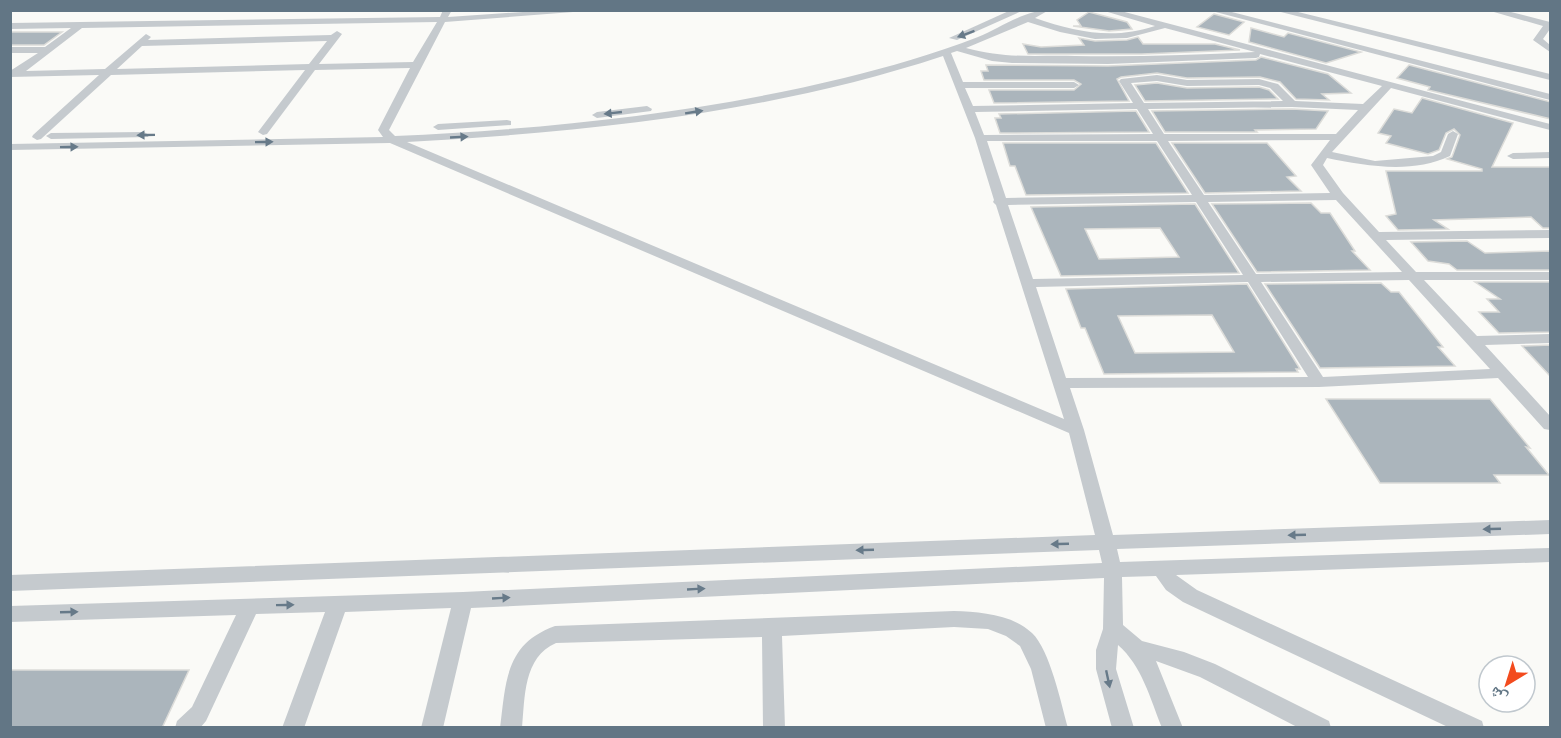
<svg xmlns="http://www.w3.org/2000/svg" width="1561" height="738" font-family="Figtree,'Noto Naskh Arabic',sans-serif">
	<rect width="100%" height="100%" fill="#fafaf7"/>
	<!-- building -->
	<g fill="#abb5bc" stroke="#dcdcd9" stroke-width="1.5" fill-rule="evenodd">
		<polygon points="1089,12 1127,22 1132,29 1109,31 1073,26 1081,26 1077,20"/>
		<polygon points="1214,14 1244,22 1229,35 1197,27"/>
		<polygon points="1251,28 1284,37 1288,33 1361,52 1326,63 1249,42"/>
		<polygon points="10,32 62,32 44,45 10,45"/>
		<polygon points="1138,37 1143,44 1215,44 1240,50 1142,54 1028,54 1023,44 1041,47 1084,45 1079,38 1095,41 1127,40"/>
		<polygon points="1261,57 1328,74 1351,93 1322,94 1329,100 1296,99 1280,82 1260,77 1187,78 1157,73 1121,77 1117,79 1129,101 994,103 989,90 1074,90 1081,84 1074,80 984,80 981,71 988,71 986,65 1108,66 1256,60"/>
		<polygon points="1409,65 1551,102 1551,119 1428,90 1430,87 1397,78"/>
		<polygon points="1157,83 1187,88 1259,87 1269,90 1278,99 1145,101 1135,85"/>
		<polygon points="1422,98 1513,123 1492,167 1551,167 1551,228 1543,228 1531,217 1434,220 1448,229 1398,230 1386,216 1396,214 1386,171 1482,171 1482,169 1447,159 1452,157 1460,135 1454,129 1446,133 1439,150 1428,154 1386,143 1391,136 1378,133 1394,109 1412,113"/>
		<polygon points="1292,109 1328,111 1316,129 1255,130 1257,132 1165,132 1152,111"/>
		<polygon points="1136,111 1149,132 1000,133 995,118 1001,118 999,114"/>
		<polygon points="1003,143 1156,143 1188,193 1026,195 1015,166 1010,166"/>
		<polygon points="1172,143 1267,143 1296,176 1287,177 1301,191 1205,193"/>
		<polygon points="1311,203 1321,213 1330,213 1355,251 1352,251 1370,270 1257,272 1212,204"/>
		<path d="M1195,204L1239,273L1061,276L1031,207ZM1160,228L1179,257L1099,259L1085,229Z"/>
		<polygon points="1467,241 1485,253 1551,251 1551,270 1457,270 1449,264 1428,261 1411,242"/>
		<polygon points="1475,282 1551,282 1551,332 1499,333 1479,312 1499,312 1487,299 1500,299"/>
		<polygon points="1381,283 1391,292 1399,292 1443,347 1438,347 1455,366 1320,368 1265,284"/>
		<path d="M1247,284L1300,369H1296L1298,372L1104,374L1085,328H1081L1066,289ZM1212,315L1234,352L1135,353L1118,316Z"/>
		<polygon points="1551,345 1551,377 1522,346"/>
		<polygon points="1326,399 1490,399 1530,448 1526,447 1549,475 1494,475 1500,483 1380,483"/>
		<polygon points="10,670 189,670 162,728 10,728"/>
	</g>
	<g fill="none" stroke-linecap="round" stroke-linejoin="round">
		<!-- street -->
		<g fill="#c5cace" fill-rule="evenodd">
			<path d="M443,10H452L448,17L552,10H599L445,22L389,130L395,136C546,129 696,114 844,78C889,67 934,54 978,37C1000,28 1025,10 1049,10L1035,18C1076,32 1113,40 1155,26L1101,10H1117L1550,124V130L1391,88L1332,152L1375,161L1433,156L1441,152L1448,134L1453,131L1458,134L1450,156C1412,174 1366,166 1327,158L1323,165L1343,193L1379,232L1550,230V238L1386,240L1416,272H1550V280H1424L1477,336L1550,334V343L1485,345L1550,416V430L1544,429L1498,378L1319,387L1070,388L1084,430L1113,535L1550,520V534L1117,549L1120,562L1550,548V562L1176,575L1197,590L1482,721L1484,728H1450L1183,602L1166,590L1156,576L1122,577L1123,625L1142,641L1184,652L1215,664L1329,721L1331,728H1299L1200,677L1156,661L1183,728H1162C1150,698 1142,666 1118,645L1116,669L1134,728H1112L1096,669V650L1103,629L1104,578L471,608L443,728H421L451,608L345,612L304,728H282L325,612L256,614L206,721L200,728H175L177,721L192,707L236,615L10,622V606L463,592L1102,563L1099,550L10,591V575L1095,535L1069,433L390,143L10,150V144L383,137L378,130L410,68L315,70L267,134L263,135L258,132L305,70L111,75L41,139L37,140L32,137L33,135L99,75L10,77V71L38,53H10V47H45L71,28L10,29V23L440,17ZM437,22L413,62L319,64L342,34L337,31L331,35L148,40L151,37L146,34L105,69L26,71L82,28ZM1028,22L1060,32L1095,39L1127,38L1165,28L1255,52C1195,55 1135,57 1075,56C1035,55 1006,59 966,48ZM327,41L309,64L117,69L142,46ZM957,51L992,61L1012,63L1108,64L1256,58L1259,57L1260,54L1382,86L1363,104L1295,101L1278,84L1259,79L1187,80L1157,75L1121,79L1119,81L1133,103L973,106L965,88H1074L1079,85L1074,82H963L951,53ZM943,56L975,138L994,200L993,202L996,205L1064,419L407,142C588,132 770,113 943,56ZM1157,81L1187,86L1259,85L1270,88L1283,101L1144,103L1131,83ZM1292,107L1358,110L1336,134H1164L1148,109ZM1137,109L1153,134L984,135L975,112ZM1330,140L1311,165L1330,193L1204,195L1168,141ZM987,141H1157L1192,195L1006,198ZM1336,200L1402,272L1256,274L1208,202ZM1196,202L1243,275L1033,279L1008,205ZM1409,280L1490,369L1323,377L1261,282ZM1248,282L1308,377L1066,378L1036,287Z"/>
			<polygon points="1011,10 1024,10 957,40 949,38"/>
			<polygon points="1208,10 1224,10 1550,94 1550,100"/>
			<polygon points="1273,10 1290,10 1550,74 1550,80"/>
			<polygon points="1487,10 1503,10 1550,22 1550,29 1543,39 1550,45 1550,52 1533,40 1543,26"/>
			<polygon points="647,106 652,109 651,111 597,118 592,115 597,112"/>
			<polygon points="507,120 511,121 511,125 438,130 433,127 438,124"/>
			<polygon points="144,132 149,135 148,137 51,139 46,136 51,133"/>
			<polygon points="1550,152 1550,158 1513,159 1507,156 1513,153"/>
			<path d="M954,611C980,612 1012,614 1032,633C1050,650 1061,703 1068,728H1046L1031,669L1020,646L1006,636L988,629L954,627L782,636L785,728H763L762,637L556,643C523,657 525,698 522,728H500C506,682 505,644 555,626Z"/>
		</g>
	</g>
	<!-- one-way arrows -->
	<defs><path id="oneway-solid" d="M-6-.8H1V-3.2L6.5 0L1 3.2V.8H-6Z" transform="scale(1.5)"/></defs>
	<g fill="#677a89">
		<use href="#oneway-solid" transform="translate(966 34) rotate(160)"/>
		<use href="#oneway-solid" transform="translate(694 112) rotate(-9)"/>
		<use href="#oneway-solid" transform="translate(613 113) rotate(174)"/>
		<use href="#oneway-solid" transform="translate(146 135) rotate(179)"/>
		<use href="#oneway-solid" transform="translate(459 137) rotate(-3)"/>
		<use href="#oneway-solid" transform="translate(264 142) rotate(-1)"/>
		<use href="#oneway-solid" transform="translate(69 147) rotate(-1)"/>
		<use href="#oneway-solid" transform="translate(1492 529) rotate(178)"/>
		<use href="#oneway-solid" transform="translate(1297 535) rotate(178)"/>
		<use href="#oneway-solid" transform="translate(1060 544) rotate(178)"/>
		<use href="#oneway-solid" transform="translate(865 550) rotate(178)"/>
		<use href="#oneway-solid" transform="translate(696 589) rotate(-3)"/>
		<use href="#oneway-solid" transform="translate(501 598) rotate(-3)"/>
		<use href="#oneway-solid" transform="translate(285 605) rotate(-1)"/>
		<use href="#oneway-solid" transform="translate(69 612) rotate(-2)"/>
		<use href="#oneway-solid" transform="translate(1108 679) rotate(78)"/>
	</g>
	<!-- border -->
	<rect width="1561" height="738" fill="none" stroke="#627685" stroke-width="24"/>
	<!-- north arrow -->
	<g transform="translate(1507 684) rotate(218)"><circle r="28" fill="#ffffff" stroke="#c0c8ce" stroke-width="1.5"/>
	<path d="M0-4.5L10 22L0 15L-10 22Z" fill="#f34b1e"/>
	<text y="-9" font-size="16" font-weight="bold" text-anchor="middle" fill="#627685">ش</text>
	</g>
</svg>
